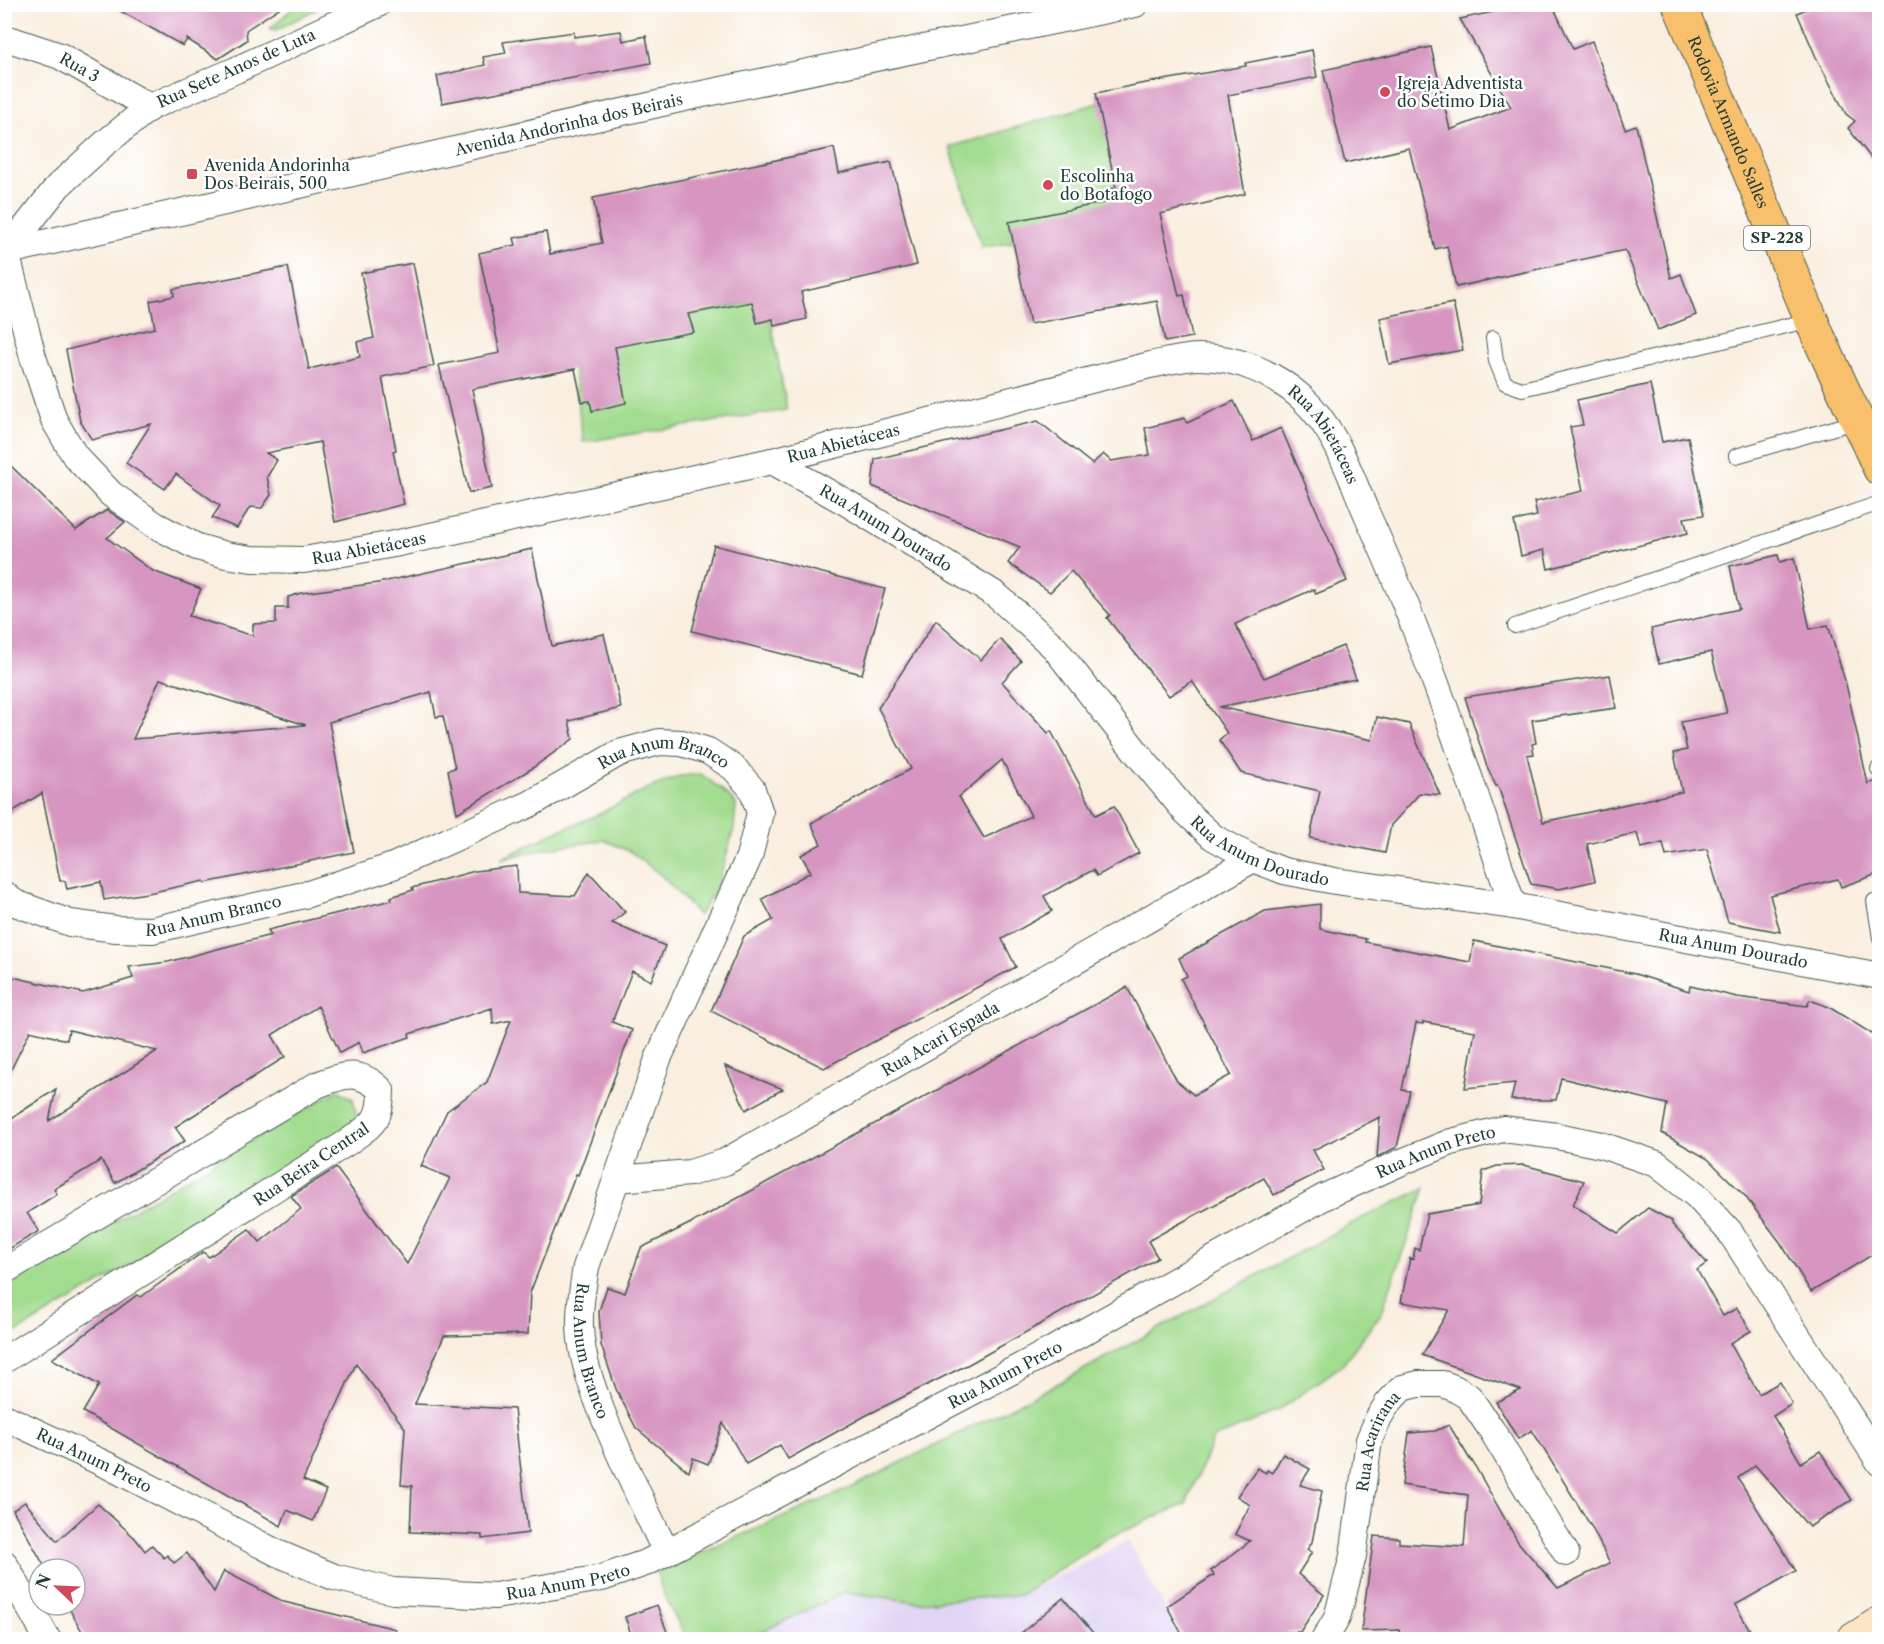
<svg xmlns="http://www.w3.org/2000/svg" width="1884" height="1644" font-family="'Libre Caslon Text',serif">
	<rect width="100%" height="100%" fill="#fff"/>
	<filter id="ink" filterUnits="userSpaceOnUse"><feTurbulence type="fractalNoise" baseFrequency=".0167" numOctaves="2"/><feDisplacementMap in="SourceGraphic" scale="12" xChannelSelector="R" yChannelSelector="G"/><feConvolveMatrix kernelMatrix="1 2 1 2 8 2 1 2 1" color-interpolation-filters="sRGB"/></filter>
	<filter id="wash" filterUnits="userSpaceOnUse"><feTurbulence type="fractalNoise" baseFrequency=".008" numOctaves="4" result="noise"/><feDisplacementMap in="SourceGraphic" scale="24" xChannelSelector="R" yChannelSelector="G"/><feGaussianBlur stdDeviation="1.35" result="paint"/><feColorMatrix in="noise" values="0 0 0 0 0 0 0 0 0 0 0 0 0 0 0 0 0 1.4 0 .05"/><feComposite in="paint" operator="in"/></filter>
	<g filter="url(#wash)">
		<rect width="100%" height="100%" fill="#f9eedf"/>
		<!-- built -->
		<polygon fill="#e1d4f4" points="1128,1541 1182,1639 743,1640 845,1592 917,1602 1020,1595"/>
		<!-- green -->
		<g fill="#a2dc8f" stroke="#608c62" stroke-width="1.5">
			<polygon points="296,5 324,5 276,30 270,29"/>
			<polygon points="1196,74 1114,223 982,248 950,147"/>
			<polygon points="767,299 787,410 583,442 570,342"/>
			<polygon points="701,774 721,789 736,804 734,828 718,885 699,915 662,876 631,852 604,840 550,848 501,859 551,834 597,815 649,788 680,776"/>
			<polygon points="338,1090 353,1099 357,1119 349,1136 5,1339 4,1286"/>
			<polygon points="1425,1188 1381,1314 1341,1366 1279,1410 1213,1439 1186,1504 1107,1538 1020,1595 917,1602 845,1592 746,1639 687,1639 666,1600 656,1572 848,1489 1061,1382 1358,1220"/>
		</g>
		<g id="blocks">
			<!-- building -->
			<g fill="#d796c1" fill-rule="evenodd">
				<polygon points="108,4 285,4 246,30 247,40 218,59 187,39 183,46"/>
				<polygon points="1530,4 1552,4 1573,49 1592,41 1625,129 1636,125 1671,278 1681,274 1696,315 1658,330 1625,250 1456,287 1447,246 1435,249 1409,148 1345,163 1323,70 1431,47 1450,130 1511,107 1460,19"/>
				<polygon points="1818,4 1880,4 1880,170 1848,128 1855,121 1846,114 1816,57 1797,13"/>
				<polygon points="621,31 623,41 646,36 651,63 442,103 437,76 485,65 483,57 506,53 503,42 574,32 574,37"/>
				<polygon points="1312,50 1317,77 1228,95 1245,194 1160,214 1179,296 1184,295 1192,337 1165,342 1157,301 1030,324 1009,222 1112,201 1109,189 1116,188 1096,93 1140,84 1246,66 1245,63"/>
				<polygon points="834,148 839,173 891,162 917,265 801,292 807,319 774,326 773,319 757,323 752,302 688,314 694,332 615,347 626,403 592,411 590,401 582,402 575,369 472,389 492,488 469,493 439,365 500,353 479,253 516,245 514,238 546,232 550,254 602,243 593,198"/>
				<polygon points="413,263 434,366 382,377 396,450 393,451 404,504 335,522 320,442 266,453 277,460 267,477 271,495 262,508 250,507 237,528 212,518 220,506 176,474 165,489 126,463 151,424 92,440 80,421 66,350 155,328 150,301 174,296 173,289 288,267 309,369 360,357 357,342 374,338 361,273"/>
				<polygon points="1453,303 1463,350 1389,364 1380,318"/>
				<polygon points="1650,384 1662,442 1688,437 1704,515 1684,518 1688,533 1548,569 1544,550 1521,556 1514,521 1537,516 1534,502 1583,491 1570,427 1583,425 1577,400"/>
				<polygon points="1234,401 1253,441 1281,428 1347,581 1316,594 1314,589 1235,624 1264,678 1343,646 1356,679 1219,707 1372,740 1377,717 1409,724 1440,795 1420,793 1391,825 1385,853 1310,838 1320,791 1241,773 1219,740 1227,733 1192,681 1169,696 1107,618 1110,615 1071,571 1050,592 1008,563 1020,547 872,486 875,459 1038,421 1092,464 1103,454 1111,461 1150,455 1145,428 1185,418 1187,423"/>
				<path d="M4,459L76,530L107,510L125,522L107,538L153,571L201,589L189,616L253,636V624L276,623V608H288V597L301,593L378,583L532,549L552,646L604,634L621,708L569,721L573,739L531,769L457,813L448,770L455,768L443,716L436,717L431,692L329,722L354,852L205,883L204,881L153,892L104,900L101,882L67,889L65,881H60L42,793L4,817ZM160,679L306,725L133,739Z"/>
				<polygon points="714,545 885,589 862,674 692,631"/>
				<polygon points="1778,555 1780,562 1794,558 1810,629 1828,625 1846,684 1868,784 1880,780 1880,873 1841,887 1838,879 1770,895 1780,932 1728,922 1707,849 1666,856 1663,843 1641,848 1637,833 1587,844 1595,881 1559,889 1531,884 1498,786 1496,786 1486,764 1465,697 1610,675 1616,708 1532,720 1536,743 1532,744 1534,754 1527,755 1543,822 1682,792 1674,753 1687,750 1681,722 1727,713 1711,652 1659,664 1651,629 1739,609 1730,566"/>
				<path d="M936,620L981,660L1000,639L1021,661L1002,682L1048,733L1051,731L1096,815L1114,806L1139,853L1097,876L1093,870L1044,896L1052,911L1002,939L1016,967L824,1068L711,1011L744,936L773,920L762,899L811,872L801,855L821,844L811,823L911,769L878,708ZM1002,760L1031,816L984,838L959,797Z"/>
				<polygon points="517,866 518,893 575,896 589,872 625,912 612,923 665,946 651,981 632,971 612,1022 632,1030 578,1175 576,1174 530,1293 528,1334 444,1336 415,1404 514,1409 528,1533 482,1539 482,1535 410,1532 412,1486 401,1485 405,1428 356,1364 303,1480 326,1490 313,1521 287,1510 281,1526 83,1412 99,1385 52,1359 137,1295 141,1297 203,1252 209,1257 249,1229 260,1242 301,1209 291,1196 336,1168 407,1264 450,1178 421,1166 447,1111 487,1082 511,1020 493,1024 492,1008 409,1034 410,1037 363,1053 359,1042 340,1053 318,1006 272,1035 285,1057 175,1127 185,1141 115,1183 101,1160 54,1189 57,1194 27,1213 39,1231 4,1252 4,1123 56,1089 49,1121 157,1051 69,1030 67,1040 30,1031 4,1084 4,975 83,993 133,978 129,967 168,962 271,935 268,930 392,900 391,897 413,890 412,888 475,871"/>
				<polygon points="1320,904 1320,929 1366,939 1365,942 1470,962 1474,941 1635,974 1689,991 1690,986 1737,997 1807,1006 1810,1000 1829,1007 1880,1039 1880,1250 1811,1292 1780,1242 1745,1196 1708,1159 1662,1133 1667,1104 1561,1078 1556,1100 1511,1100 1515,1083 1465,1088 1475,1031 1423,1022 1423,1024 1416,1023 1402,1090 1410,1091 1397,1147 1377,1157 1380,1117 1313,1150 1324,1170 1274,1195 1264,1178 1173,1227 1148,1241 1158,1258 969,1364 865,1416 788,1459 780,1445 746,1464 723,1423 708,1464 693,1458 689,1472 636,1428 616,1389 601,1345 599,1311 607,1287 625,1293 641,1248 701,1218 1127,987 1177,1081 1194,1095 1231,1075 1181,979 1187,976 1179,958 1265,911"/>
				<polygon points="725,1066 783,1089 746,1110"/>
				<polygon points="1524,1165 1584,1181 1573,1205 1618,1233 1648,1208 1672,1221 1672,1224 1707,1263 1697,1270 1723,1316 1737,1308 1751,1331 1730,1343 1759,1394 1780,1382 1792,1404 1773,1416 1801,1463 1820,1451 1852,1500 1809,1527 1755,1465 1738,1478 1796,1571 1735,1605 1756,1640 1405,1640 1405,1636 1400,1636 1399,1630 1361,1631 1374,1536 1399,1538 1399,1543 1464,1547 1468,1495 1402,1485 1409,1433 1435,1431 1449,1425 1471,1461 1471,1459 1518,1542 1558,1588 1610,1563 1591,1526 1532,1430 1518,1439 1496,1402 1521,1390 1422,1355 1449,1310 1401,1302 1410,1258 1413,1259 1415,1248 1419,1250 1427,1214 1479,1205 1483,1171 1497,1166"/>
				<polygon points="1283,1454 1310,1469 1300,1485 1322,1491 1312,1542 1307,1550 1312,1552 1298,1574 1324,1595 1300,1632 1286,1632 1291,1640 1185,1640 1167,1606 1214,1575 1211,1571 1250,1541 1235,1534 1250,1505 1237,1496 1257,1468 1266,1473 1267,1470 1272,1473"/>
				<polygon points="25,1502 57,1541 98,1504 135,1538 145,1551 152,1545 164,1558 167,1555 174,1563 187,1553 214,1592 224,1571 284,1602 396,1629 394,1640 87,1640 67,1605 75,1605 75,1569 46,1569 13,1510"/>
				<polygon points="1063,1598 1099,1640 1013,1640"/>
				<polygon points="657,1605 667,1632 646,1640 633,1640 625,1617"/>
			</g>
		</g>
	</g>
	<g filter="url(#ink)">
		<use href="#blocks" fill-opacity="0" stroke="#40584e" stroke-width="1.5"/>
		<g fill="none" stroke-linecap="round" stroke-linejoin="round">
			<defs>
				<g id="lane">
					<polyline points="1493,338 1496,361 1505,383 1522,389 1811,320"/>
					<polyline points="1736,456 1858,421"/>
					<polyline points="1515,626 1880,503"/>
					<polyline points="1878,769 1880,769"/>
					<polyline points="1874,901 1880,938"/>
				</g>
				<g id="street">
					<path id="s1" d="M378,4L236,70L150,107L104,144L58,186L6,252L33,357L54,420L75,456L111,494L155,525L197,547L226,555L252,559L304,560L394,544L772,461L1150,365C1166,362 1184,357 1199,357C1237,357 1274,373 1302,398C1335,428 1349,472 1366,512C1424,639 1468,773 1513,906"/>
					<path id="s2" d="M4,40H12L60,56L150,107"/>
					<path id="s3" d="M4,252L693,96L1135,4"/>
					<path id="s4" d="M772,461L847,503L996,595L1054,647L1137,753L1186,812L1213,837L1253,859L1284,871L1335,881L1513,906L1880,976"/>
					<path id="s5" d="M4,894L15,903L70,923L116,929L152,930L308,894L393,866L530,804L619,753L659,742L682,743L708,751L734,768L752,789L760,813L749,857L658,1059L586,1267C583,1286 579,1306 580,1326C581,1361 595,1395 608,1427C626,1470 646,1511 666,1552"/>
					<path id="s6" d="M617,1179L690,1173L725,1162L1253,859"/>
					<path d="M4,1271L317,1085C343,1075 358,1068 381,1090C381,1122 372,1124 348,1142L4,1360"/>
					<path id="s7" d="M4,1417L111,1467L277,1553L334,1577L393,1591L495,1596L602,1578L648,1562L1050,1351L1324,1197L1404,1161L1451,1142L1503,1129L1557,1136L1601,1145L1657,1164L1696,1195L1730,1232L1880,1463"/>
					<polyline points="4,1563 48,1640"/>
					<path id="s8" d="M1324,1640L1337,1618L1353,1556L1369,1440L1379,1417L1388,1403L1402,1388L1418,1384H1443L1454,1388L1469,1397L1491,1429L1566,1553"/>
				</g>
				<polyline id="secondary" points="1853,1640 1880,1623"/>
				<g id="primary">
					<path id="s9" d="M1679,4L1819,338L1880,469"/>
				</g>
			</defs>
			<!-- lane casing -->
			<use href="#lane" stroke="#40584e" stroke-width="16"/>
			<!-- street casing -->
			<use href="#street" stroke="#40584e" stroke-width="28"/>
			<!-- secondary casing -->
			<use href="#secondary" stroke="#40584e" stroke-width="35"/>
			<!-- primary casing -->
			<use href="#primary" stroke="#40584e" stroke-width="35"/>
			<!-- lane -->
			<use href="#lane" stroke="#fff" stroke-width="14"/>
			<!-- street -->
			<use href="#street" stroke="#fff" stroke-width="26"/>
			<!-- secondary -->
			<use href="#secondary" stroke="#fce5c4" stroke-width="33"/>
			<!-- primary -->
			<use href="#primary" stroke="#f8bf6c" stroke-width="33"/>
		</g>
	</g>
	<!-- markers -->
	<g fill="#d1495b" stroke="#fff" stroke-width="2">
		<circle cx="1385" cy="92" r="6"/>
		<rect x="186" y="168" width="12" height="12" rx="3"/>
		<circle cx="1048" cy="185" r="6"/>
	</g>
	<g text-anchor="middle" stroke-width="5" stroke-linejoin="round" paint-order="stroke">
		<!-- shield labels -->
		<rect fill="#fff" stroke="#627771" stroke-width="1.5" x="1744" y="226" width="66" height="24" rx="4.5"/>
		<g font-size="15" font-weight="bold" fill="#1f3d34">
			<text x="1777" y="243">SP-228</text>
		</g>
		<!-- street labels -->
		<g font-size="16" fill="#1f3d34" stroke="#fff">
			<text dy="6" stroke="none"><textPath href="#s2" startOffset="81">Rua 3</textPath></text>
			<text transform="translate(236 68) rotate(-24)" y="6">Rua Sete Anos de Luta</text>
			<text dy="6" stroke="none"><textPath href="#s9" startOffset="128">Rodovia Armando Salles</textPath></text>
			<text dy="6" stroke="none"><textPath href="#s3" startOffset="579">Avenida Andorinha dos Beirais</textPath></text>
			<text dy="6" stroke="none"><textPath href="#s1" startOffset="2008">Rua Abietáceas</textPath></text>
			<text dy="6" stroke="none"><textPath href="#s1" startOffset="1486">Rua Abietáceas</textPath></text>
			<text dy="6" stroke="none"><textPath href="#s4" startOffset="132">Rua Anum Dourado</textPath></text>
			<text dy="6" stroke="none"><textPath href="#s1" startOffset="1000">Rua Abietáceas</textPath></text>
			<text dy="6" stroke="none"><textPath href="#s5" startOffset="704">Rua Anum Branco</textPath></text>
			<text dy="6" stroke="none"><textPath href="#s4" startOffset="636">Rua Anum Dourado</textPath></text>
			<text dy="6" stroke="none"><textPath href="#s5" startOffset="218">Rua Anum Branco</textPath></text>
			<text dy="6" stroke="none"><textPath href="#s4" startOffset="1122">Rua Anum Dourado</textPath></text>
			<text dy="6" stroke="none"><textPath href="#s6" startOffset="358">Rua Acari Espada</textPath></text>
			<text dy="6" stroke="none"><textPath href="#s7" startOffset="1576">Rua Anum Preto</textPath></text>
			<text transform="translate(311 1164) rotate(-34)" y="6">Rua Beira Central</text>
			<text dy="6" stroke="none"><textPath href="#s5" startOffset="1406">Rua Anum Branco</textPath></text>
			<text dy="6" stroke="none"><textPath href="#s7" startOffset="1090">Rua Anum Preto</textPath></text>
			<text dy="6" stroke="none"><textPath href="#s8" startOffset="208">Rua Acarirana</textPath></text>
			<text dy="6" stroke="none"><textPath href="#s7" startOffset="100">Rua Anum Preto</textPath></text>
			<text dy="6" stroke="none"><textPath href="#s7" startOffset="604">Rua Anum Preto</textPath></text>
		</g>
		<!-- poi labels -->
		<g font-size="16" fill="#1f3d34" stroke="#fff" text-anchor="start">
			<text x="1397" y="89">Igreja Adventista<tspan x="1397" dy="18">do Sétimo Dia</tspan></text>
			<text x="204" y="171">Avenida Andorinha<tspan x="204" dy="18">Dos Beirais, 500</tspan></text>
			<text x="1060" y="182">Escolinha<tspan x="1060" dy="18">do Botafogo</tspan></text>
		</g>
	</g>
	<!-- margin -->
	<rect width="1884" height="1644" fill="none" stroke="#fff" stroke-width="24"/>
	<!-- north arrow -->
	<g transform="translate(57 1587) rotate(293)"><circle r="28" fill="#ffffff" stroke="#a5b1ae" stroke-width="1.5"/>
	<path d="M0-4.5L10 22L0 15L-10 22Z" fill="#d1495b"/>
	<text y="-9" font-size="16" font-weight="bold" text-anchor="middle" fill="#1f3d34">N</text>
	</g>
</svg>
